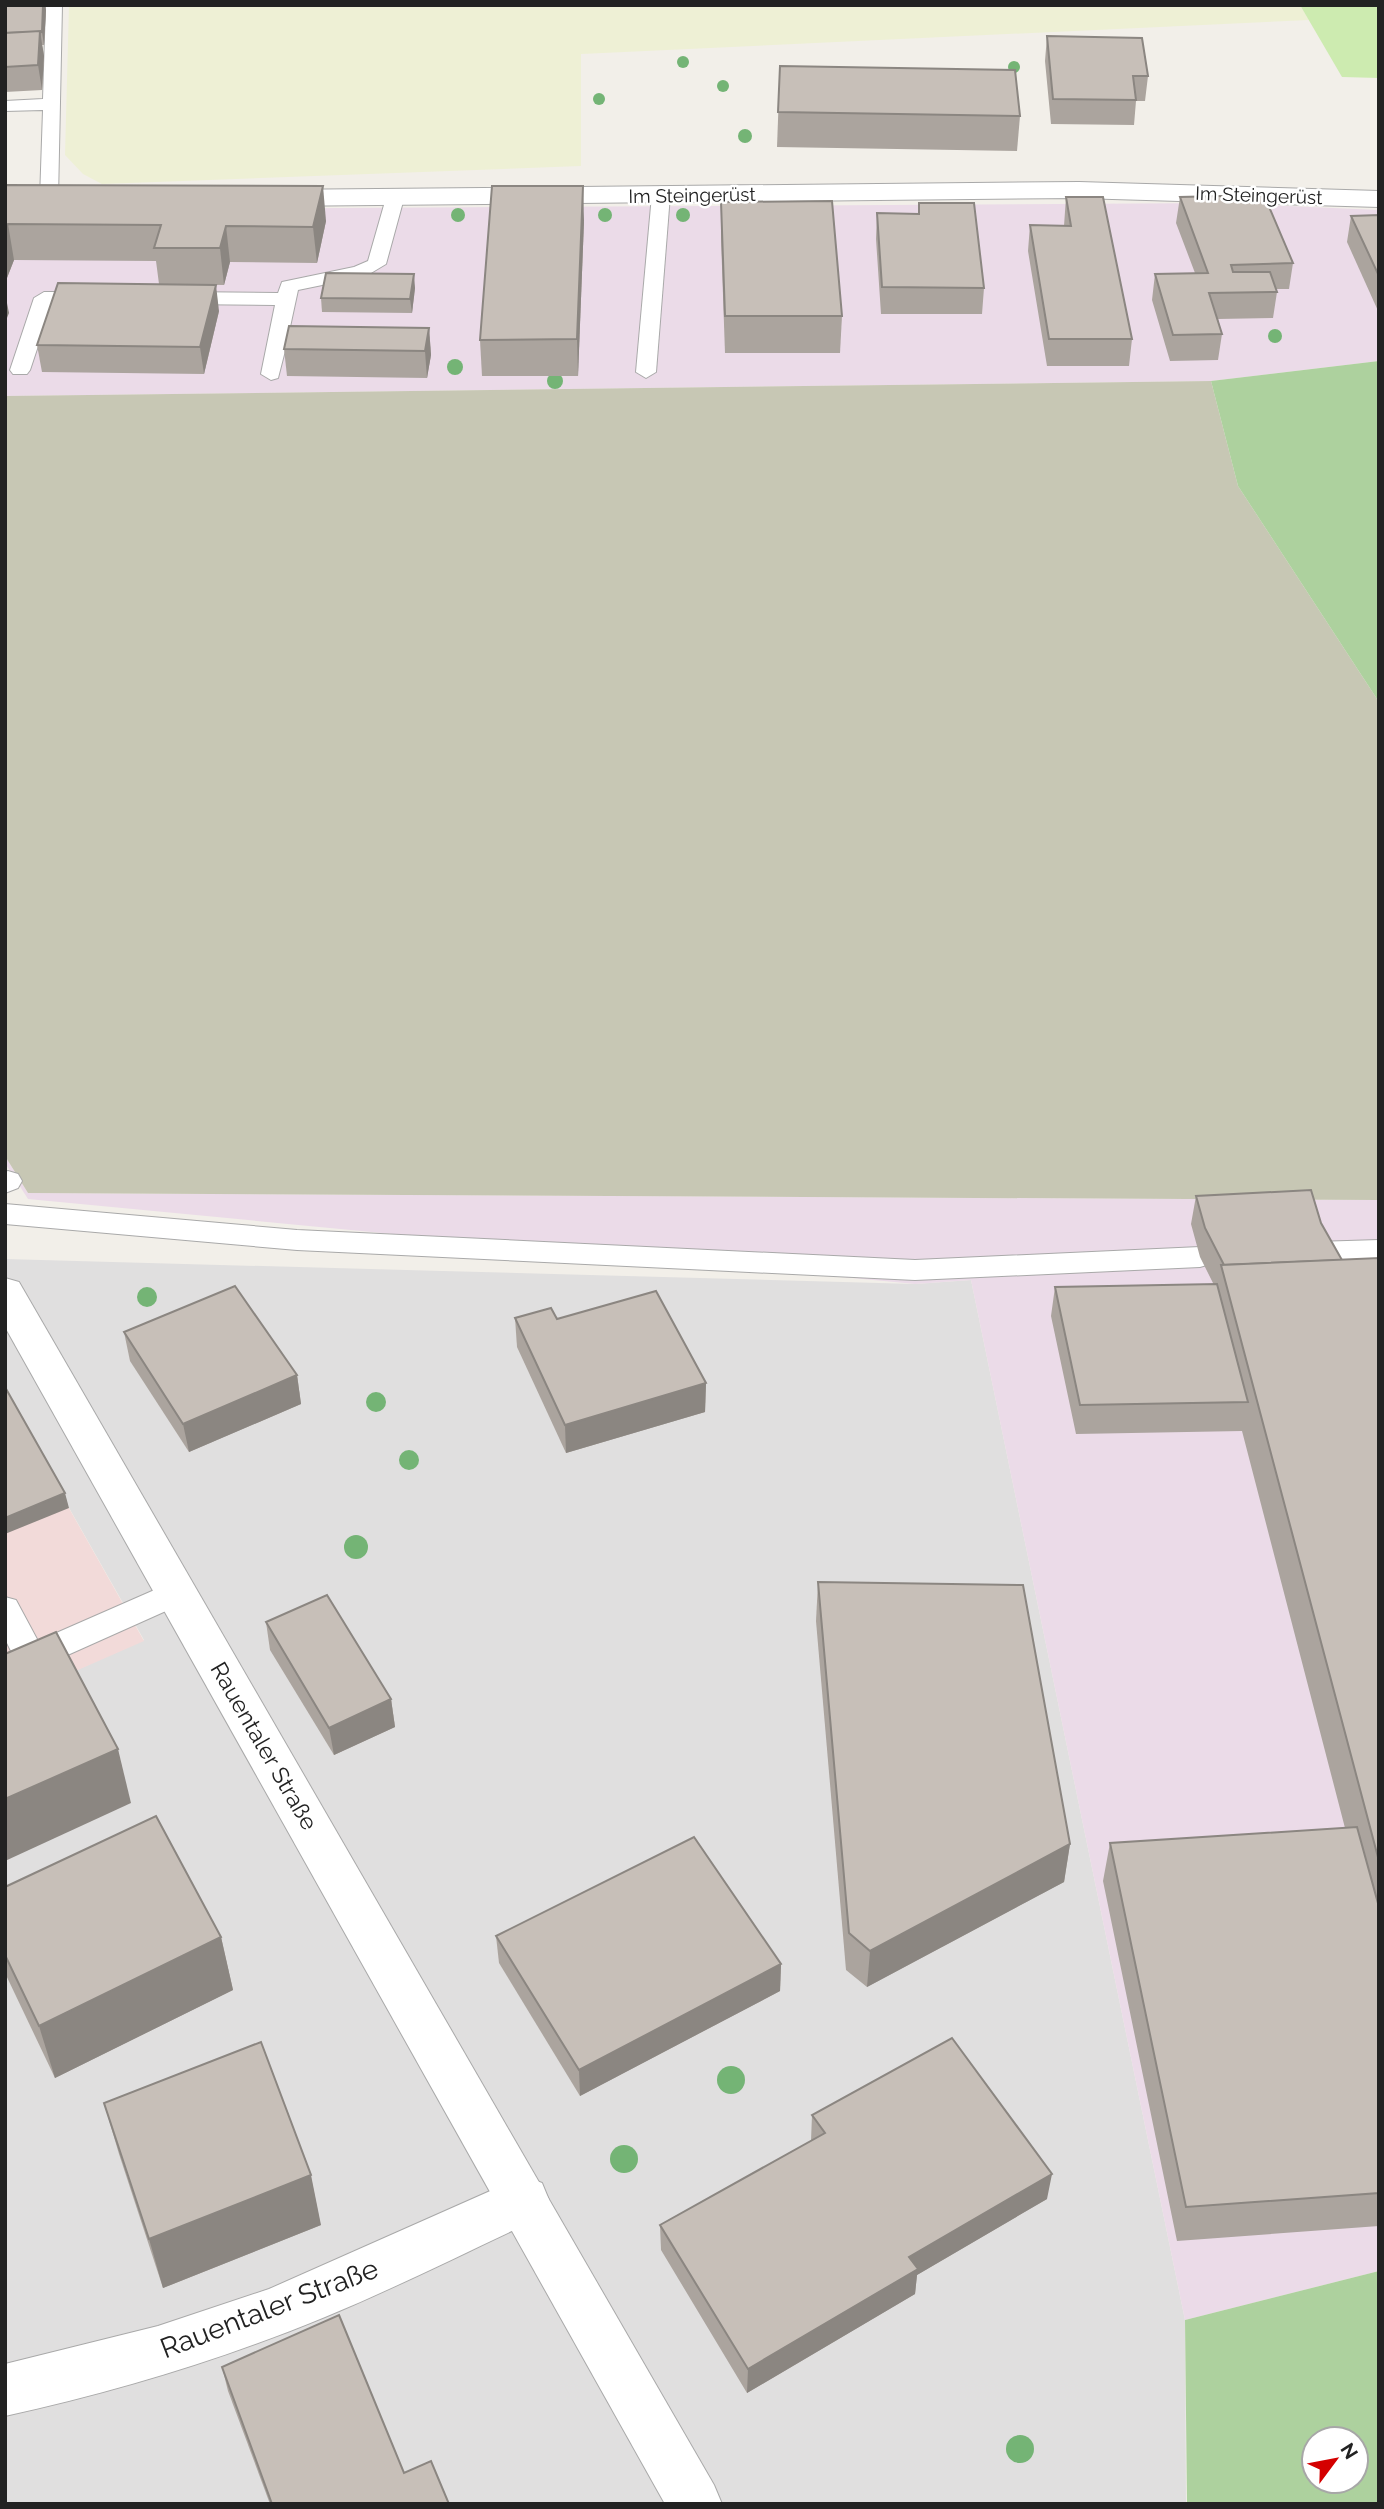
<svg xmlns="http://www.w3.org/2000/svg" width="1384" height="2509" font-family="Raleway,sans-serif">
	<rect width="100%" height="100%" fill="#f2efe9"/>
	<!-- residential -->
	<polygon fill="#e0dfdf" points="5,1259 915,1284 971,1280 1185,2320 1186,2504 5,2504 5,1702 144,1640 5,1395"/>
	<!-- commercial -->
	<polygon fill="#f2dad9" points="5,1395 144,1641 5,1702"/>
	<!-- industrial -->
	<g fill="#ebdbe8">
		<polygon points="1220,203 1379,210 1379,361 1211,381 5,396 5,210"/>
		<polygon points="5,1156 28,1193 1379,1200 1379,2271 1185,2320 971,1280 915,1284 28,1199 5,1163"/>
	</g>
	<!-- construction -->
	<polygon fill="#c7c7b4" points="1211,381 1238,486 1379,702 1379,1200 28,1193 5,1156 5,396"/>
	<!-- farmland -->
	<polygon fill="#eef0d5" points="69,5 1300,5 1309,20 581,54 581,166 102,184 83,174 65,155"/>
	<!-- grass -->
	<polygon fill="#cdebb0" points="1300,5 1379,5 1379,78 1342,77"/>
	<!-- forest -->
	<g fill="#add19e" fill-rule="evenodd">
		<polygon points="1379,361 1379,702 1238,486 1211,381"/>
		<path d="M1379,2271V2504H1187L1185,2320ZM1314,2439H1356V2481H1314Z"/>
	</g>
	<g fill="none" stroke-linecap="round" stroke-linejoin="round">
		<defs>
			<g id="service">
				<polygon points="46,5 62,5 58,199 49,205 40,199 43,110 5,111 5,101 43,99"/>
				<polygon points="661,190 670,195 656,372 646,378 636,372 652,195"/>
				<polygon points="395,192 404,198 386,264 366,276 298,290 290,327 324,327 334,333 324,339 288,339 278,378 271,380 261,374 275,305 180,304 170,298 180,292 278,293 282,282 354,267 368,261 386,198"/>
				<polygon points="44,292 91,292 101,298 91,304 52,304 30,370 27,374 13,374 10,370 34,298"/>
				<polygon points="8,1171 18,1174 22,1181 18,1188 5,1193 5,1172"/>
				<polygon points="5,1204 297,1230 915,1260 1200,1247 1210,1250 1214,1257 1210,1264 1200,1267 915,1280 297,1250 5,1224"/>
				<polygon points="1379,1240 1379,1260 1315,1262 1305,1259 1301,1252 1305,1245 1315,1242"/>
				<polygon points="175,1581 186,1584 191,1593 186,1602 5,1683 5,1656 12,1653 5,1639 5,1597 16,1600 38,1641"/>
			</g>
			<g id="minor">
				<polygon points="1079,182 1379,191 1379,207 1079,198 272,206 263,203 259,198 263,193 272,190"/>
				<path d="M524,2176L542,2183L549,2200L542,2217C470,2250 398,2287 325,2317C221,2360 115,2392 5,2416V2364L158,2326L269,2289Z"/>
			</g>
			<polygon id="tertiary" points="5,1278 19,1282 714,2485 722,2504 665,2504 5,1327"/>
		</defs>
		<!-- service casing -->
		<use href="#service" stroke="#a9a9a9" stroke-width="2"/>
		<!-- minor casing -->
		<use href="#minor" stroke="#a9a9a9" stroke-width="2"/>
		<!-- tertiary casing -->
		<use href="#tertiary" stroke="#a9a9a9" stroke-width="2"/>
		<!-- service -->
		<use href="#service" fill="#fff" fill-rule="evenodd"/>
		<!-- minor -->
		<use href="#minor" fill="#fff" fill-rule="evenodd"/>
		<!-- tertiary -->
		<use href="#tertiary" fill="#fff" fill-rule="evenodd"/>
	</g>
	<!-- trees -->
	<g fill="#74b475">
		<circle cx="683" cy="62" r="6"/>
		<circle cx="1014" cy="67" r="6"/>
		<circle cx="723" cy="86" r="6"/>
		<circle cx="599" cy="99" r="6"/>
		<circle cx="745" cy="136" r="7"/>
		<circle cx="458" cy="215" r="7"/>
		<circle cx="605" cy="215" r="7"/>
		<circle cx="683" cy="215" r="7"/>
		<circle cx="1275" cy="336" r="7"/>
		<circle cx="455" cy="367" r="8"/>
		<circle cx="555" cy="381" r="8"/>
		<circle cx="147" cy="1297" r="10"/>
		<circle cx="376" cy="1402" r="10"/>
		<circle cx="409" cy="1460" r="10"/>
		<circle cx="356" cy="1547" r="12"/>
		<circle cx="731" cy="2080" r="14"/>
		<circle cx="624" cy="2159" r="14"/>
		<circle cx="1020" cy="2449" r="14"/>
	</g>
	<!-- wall -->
	<g fill="#aba49e">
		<polygon points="5,5 46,10 44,45 42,45 44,56 42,90 5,92"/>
		<polygon points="1047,36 1148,76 1145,101 1136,101 1134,125 1051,124 1045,61"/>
		<polygon points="780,66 1020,116 1017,151 777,147"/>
		<polygon points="5,185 326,221 317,263 230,262 224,285 159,284 156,261 14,260 5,283"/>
		<polygon points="1066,197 1132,339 1129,366 1047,366 1028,251 1030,225 1064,226"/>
		<polygon points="1180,197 1293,263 1289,289 1276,289 1277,292 1273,318 1218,319 1222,334 1218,360 1170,361 1152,300 1155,274 1195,273 1176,223"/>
		<polygon points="721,202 842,316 840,353 725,353 721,238"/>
		<polygon points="919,203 984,288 982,314 881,314 876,239 877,213 918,214"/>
		<polygon points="1379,215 1379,313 1347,242 1351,216"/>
		<polygon points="584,221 578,376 482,376 480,340"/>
		<polygon points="415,288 412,313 322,312 321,298"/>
		<polygon points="219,311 204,374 42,372 37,345"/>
		<polygon points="429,328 431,355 427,378 287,376 284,349"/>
		<polygon points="1196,1196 1321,1223 1342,1260 1379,1258 1379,2226 1177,2241 1103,1881 1110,1843 1345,1828 1242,1431 1076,1434 1051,1316 1055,1287 1214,1285 1200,1257 1191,1224"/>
		<polygon points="515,1318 557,1319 706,1383 705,1412 566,1453 517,1347"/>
		<polygon points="124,1332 297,1375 301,1404 189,1452 130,1361"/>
		<polygon points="818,1582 1070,1844 1064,1882 867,1987 846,1970 816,1621"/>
		<polygon points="266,1622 391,1699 395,1727 334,1755 270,1650"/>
		<polygon points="5,1887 221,1937 233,1990 55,2078 5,1973"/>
		<polygon points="496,1936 781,1964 780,1991 580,2096 499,1963"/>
		<polygon points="104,2103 321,2225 163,2288 119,2154"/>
		<polygon points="812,2115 1047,2199 917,2275 915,2294 747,2393 661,2250 660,2225 811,2141"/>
		<polygon points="222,2367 404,2473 449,2504 270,2504 228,2391"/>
	</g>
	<!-- shaded-wall -->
	<g fill="#8b8681">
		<polygon points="43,5 45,5 46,10 44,45 42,32"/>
		<polygon points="40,31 44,56 42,90 38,65"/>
		<polygon points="323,186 326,221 317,263 313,227"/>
		<polygon points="583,186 584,221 578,376 577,339"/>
		<polygon points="8,224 14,260 5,283 5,230"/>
		<polygon points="226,226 230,262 224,285 220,248"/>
		<polygon points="414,274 415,288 412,313 410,299"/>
		<polygon points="216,285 219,311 204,374 200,347"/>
		<polygon points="5,293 9,313 5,323"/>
		<polygon points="429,328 431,355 427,378 425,351"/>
		<polygon points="297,1375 301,1404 189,1452 183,1424"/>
		<polygon points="706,1383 705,1412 566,1453 565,1425"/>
		<polygon points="65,1493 69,1508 5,1534 5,1518"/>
		<polygon points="391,1699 395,1727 334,1755 329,1728"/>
		<polygon points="118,1749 131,1803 5,1861 5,1799"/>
		<polygon points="1070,1844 1064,1882 867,1987 870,1951"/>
		<polygon points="221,1937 233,1990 55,2078 39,2026"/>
		<polygon points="781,1964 780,1991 580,2096 579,2070"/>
		<polygon points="1052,2174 1047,2199 917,2275 915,2294 747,2393 748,2369 909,2257"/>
		<polygon points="311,2175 321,2225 163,2288 149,2239"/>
	</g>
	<!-- building -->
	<g fill="#c7bfb8" stroke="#8b8681" stroke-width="2">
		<polygon points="5,5 43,5 42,32 5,33"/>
		<polygon points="40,31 38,65 5,67 5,33"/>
		<polygon points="1047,36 1142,38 1148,76 1133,76 1136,100 1053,99"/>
		<polygon points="780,66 1015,70 1020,116 778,112"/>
		<polygon points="5,185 323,186 313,227 226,226 220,248 154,248 161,225 8,224 5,230"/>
		<polygon points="492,186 583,186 577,339 480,340"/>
		<polygon points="1264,195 1293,263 1231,265 1233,272 1270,272 1277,292 1209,293 1222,334 1173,335 1155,274 1208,273 1180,197"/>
		<polygon points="1066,197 1103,197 1132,339 1049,339 1030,225 1071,226"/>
		<polygon points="832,201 842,316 725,316 721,202"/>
		<polygon points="919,203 974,203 984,288 882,287 877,213 919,214"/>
		<polygon points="1379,215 1379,276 1351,216"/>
		<polygon points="326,273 414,274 410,299 321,298"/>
		<polygon points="58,283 216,285 200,347 37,345"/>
		<polygon points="289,326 429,328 425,351 284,349"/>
		<polygon points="1311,1190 1321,1223 1342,1260 1224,1265 1205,1228 1196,1196"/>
		<polygon points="1379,1258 1379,1861 1221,1265"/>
		<polygon points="1217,1284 1248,1402 1080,1405 1055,1287"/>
		<polygon points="235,1286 297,1375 183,1424 124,1332"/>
		<polygon points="656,1291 706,1383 565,1425 515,1318 551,1308 557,1319"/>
		<polygon points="5,1387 65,1493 5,1518"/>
		<polygon points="818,1582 1023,1585 1070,1844 870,1951 849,1933"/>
		<polygon points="327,1595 391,1699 329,1728 266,1622"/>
		<polygon points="56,1632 118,1749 5,1799 5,1654"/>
		<polygon points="156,1816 221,1937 39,2026 5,1955 5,1887"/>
		<polygon points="1357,1827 1379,1907 1379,2193 1186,2207 1110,1843"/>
		<polygon points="694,1837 781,1964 579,2070 496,1936"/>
		<polygon points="952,2038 1052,2174 909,2257 918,2269 748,2369 660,2225 825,2133 812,2115"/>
		<polygon points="261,2042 311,2175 149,2239 104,2103"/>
		<polygon points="339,2315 404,2473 431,2461 449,2504 272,2504 222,2367"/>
	</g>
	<g text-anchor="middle" stroke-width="5" stroke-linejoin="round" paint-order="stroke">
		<!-- far-street labels -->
		<g font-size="19" fill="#222" stroke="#fff">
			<text transform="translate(692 195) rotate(-1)" y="7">Im Steingerüst</text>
			<text transform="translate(1259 195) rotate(2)" y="7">Im Steingerüst</text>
		</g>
		<!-- street labels -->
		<g font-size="23" fill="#222" stroke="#fff">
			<text transform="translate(264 1746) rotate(60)" y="8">Rauentaler Straße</text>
		</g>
		<!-- near-street labels -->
		<g font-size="28" fill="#222" stroke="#fff">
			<text transform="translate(269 2308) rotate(-21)" y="10">Rauentaler Straße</text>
		</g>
	</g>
	<!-- border -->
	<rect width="1384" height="2509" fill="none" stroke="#222222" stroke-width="14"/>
	<!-- north arrow -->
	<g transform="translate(1335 2460) rotate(58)"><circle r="33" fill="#ffffff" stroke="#a7a7a7" stroke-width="2"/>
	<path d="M0-5L12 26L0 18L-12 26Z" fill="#d40000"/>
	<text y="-10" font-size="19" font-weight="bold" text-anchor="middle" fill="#222222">N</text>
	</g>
</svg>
